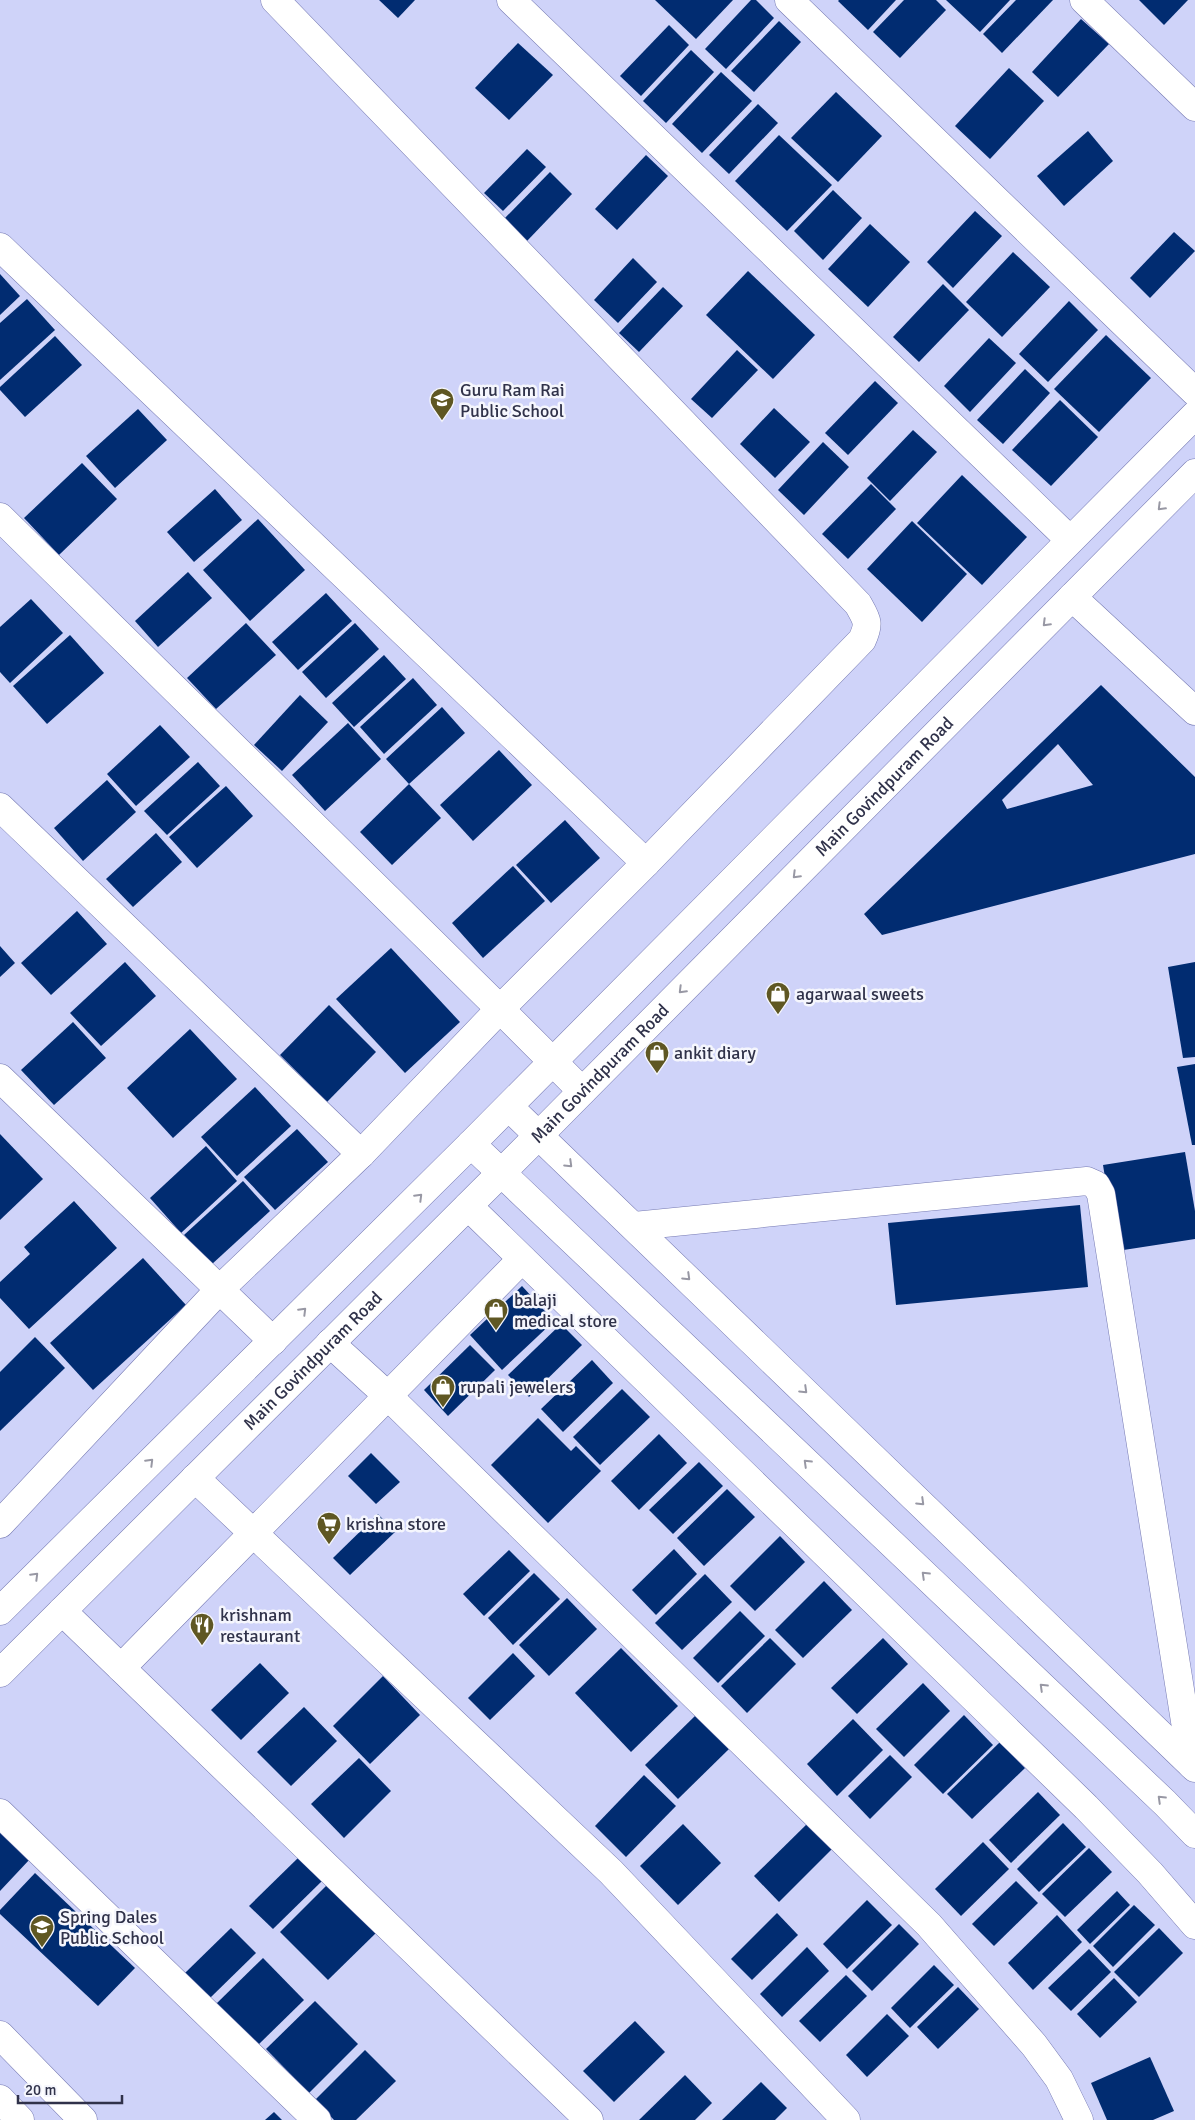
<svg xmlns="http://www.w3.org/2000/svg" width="1195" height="2120" font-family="Signika,sans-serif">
	<rect width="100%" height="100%" fill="#cfd3f9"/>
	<!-- building -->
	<g fill="#012c71" fill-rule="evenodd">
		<polygon points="379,0 415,0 398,18"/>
		<polygon points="655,0 733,0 696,39"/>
		<polygon points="751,0 756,0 774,18 726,69 705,49"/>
		<polygon points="839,0 896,0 868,30 838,1"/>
		<polygon points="904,0 936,0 946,10 900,58 873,32"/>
		<polygon points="946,0 1010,0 980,32"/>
		<polygon points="1016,0 1053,0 1002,53 983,34"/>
		<polygon points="1139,0 1188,0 1164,25"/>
		<polygon points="1081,19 1109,44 1058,97 1032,72"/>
		<polygon points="779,21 801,42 754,92 731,71"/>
		<polygon points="669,25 689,45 641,96 620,76"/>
		<polygon points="518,43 553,75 509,120 475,88"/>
		<polygon points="691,50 714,72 666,123 643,101"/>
		<polygon points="1009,68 1044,101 990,159 955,126"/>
		<polygon points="721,72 752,101 702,153 672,124"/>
		<polygon points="836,92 882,136 838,182 791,138"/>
		<polygon points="758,104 778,123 729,174 709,155"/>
		<polygon points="1088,131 1113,161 1064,206 1037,176"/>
		<polygon points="779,135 832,185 787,231 735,181"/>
		<polygon points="527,149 546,167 503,211 484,193"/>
		<polygon points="646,155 668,176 617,230 595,209"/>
		<polygon points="550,172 572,194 527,241 504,219"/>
		<polygon points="833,190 862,218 823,260 794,231"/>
		<polygon points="975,211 1002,236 953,288 927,262"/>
		<polygon points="870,224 910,262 868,307 828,269"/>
		<polygon points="1174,232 1195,251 1150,298 1130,278"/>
		<polygon points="1013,252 1050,287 1002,337 966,302"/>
		<polygon points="633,258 657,282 618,323 594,300"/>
		<polygon points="748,271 815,335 773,379 706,315"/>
		<polygon points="0,274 20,296 0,315"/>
		<polygon points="943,284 969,310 919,362 893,337"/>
		<polygon points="663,287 683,306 639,352 619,333"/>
		<polygon points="27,299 55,330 0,380 0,323"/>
		<polygon points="1069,301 1098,330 1048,382 1019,354"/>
		<polygon points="1106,335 1151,378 1099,432 1054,389"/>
		<polygon points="55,336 82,365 25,417 0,390 0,387"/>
		<polygon points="989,338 1016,363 970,412 944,386"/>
		<polygon points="737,350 758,370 712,418 691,399"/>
		<polygon points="1025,369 1050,393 1003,444 977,420"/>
		<polygon points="875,381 898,403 848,455 825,433"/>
		<polygon points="1060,400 1098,437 1051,486 1012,450"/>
		<polygon points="774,408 810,442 775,478 740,444"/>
		<polygon points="138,409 167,440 115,488 86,456"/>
		<polygon points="913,430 937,452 890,501 867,478"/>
		<polygon points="823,442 849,467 804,515 778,490"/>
		<polygon points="82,463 117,499 59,555 24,518"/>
		<polygon points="962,475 1027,537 982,585 917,523"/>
		<polygon points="871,484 896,509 848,559 822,534"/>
		<polygon points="215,489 242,520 194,562 167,532"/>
		<polygon points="258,519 305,570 250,621 203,570"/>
		<polygon points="912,521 967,574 922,622 867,569"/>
		<polygon points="188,572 212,598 158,647 135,621"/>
		<polygon points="326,593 352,621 298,670 272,642"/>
		<polygon points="31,599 63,633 10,683 0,672 0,627"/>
		<polygon points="246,623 276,655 216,709 187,678"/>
		<polygon points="355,623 379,649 326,698 302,672"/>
		<polygon points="70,635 104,673 47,724 13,686"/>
		<polygon points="384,655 406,679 354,727 332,703"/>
		<polygon points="413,678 437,705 384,754 360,727"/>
		<path d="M1101,685L1195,777V854L882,935L864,914ZM1058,744L1093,785L1007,809L1002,800Z"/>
		<polygon points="300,695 328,722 282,771 254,745"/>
		<polygon points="442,707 465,733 409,784 386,759"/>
		<polygon points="348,723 381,759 325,811 292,775"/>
		<polygon points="160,725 190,757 136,806 107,774"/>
		<polygon points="499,750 532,785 473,841 440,805"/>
		<polygon points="198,762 220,786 167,835 144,811"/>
		<polygon points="107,780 136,812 83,861 54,828"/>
		<polygon points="409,784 441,818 392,865 360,832"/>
		<polygon points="226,786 253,816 197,868 169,837"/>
		<polygon points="565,820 600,858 551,903 516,865"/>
		<polygon points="156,833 182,862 133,907 106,879"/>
		<polygon points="513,866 545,901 483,958 452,923"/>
		<polygon points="77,911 107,944 51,995 21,963"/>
		<polygon points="0,946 15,963 0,977"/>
		<polygon points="391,948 460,1022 405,1073 336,999"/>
		<polygon points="125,962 156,996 101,1046 70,1013"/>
		<polygon points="1195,962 1195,1057 1183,1058 1168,967"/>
		<polygon points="329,1005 376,1052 327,1102 280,1055"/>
		<polygon points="73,1022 106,1058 54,1105 21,1070"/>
		<polygon points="190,1029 237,1079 173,1138 127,1088"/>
		<polygon points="1195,1064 1195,1145 1192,1145 1177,1067"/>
		<polygon points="255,1087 291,1126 237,1176 201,1137"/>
		<polygon points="297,1129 328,1162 275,1210 244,1177"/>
		<polygon points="0,1134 43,1179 0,1220"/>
		<polygon points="206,1146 237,1181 181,1233 150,1198"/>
		<polygon points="1185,1152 1195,1211 1195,1239 1117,1251 1103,1165"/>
		<polygon points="243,1181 270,1211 211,1265 184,1235"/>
		<polygon points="74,1201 117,1248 29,1329 0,1298 0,1282 30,1254 24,1247"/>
		<polygon points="1080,1205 1088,1287 896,1305 888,1223"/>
		<polygon points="143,1258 186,1305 93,1390 50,1343"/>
		<polygon points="522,1286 554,1321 502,1370 470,1335"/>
		<polygon points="561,1324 582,1345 529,1397 508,1375"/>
		<polygon points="35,1337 65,1368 0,1431 0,1372"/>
		<polygon points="470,1345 495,1370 448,1416 424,1390"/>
		<polygon points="592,1360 613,1383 563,1432 541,1409"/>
		<polygon points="622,1389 650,1417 600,1465 573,1437"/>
		<polygon points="538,1418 571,1451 576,1446 601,1471 548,1523 491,1465"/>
		<polygon points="659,1434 687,1463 639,1510 611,1481"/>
		<polygon points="371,1453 400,1482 376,1504 348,1476"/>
		<polygon points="699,1462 723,1486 673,1534 649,1510"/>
		<polygon points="727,1489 755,1517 704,1566 677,1538"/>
		<polygon points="378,1514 395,1532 350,1575 333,1558"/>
		<polygon points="780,1536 805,1562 755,1611 730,1586"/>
		<polygon points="674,1549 697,1574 656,1615 632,1590"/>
		<polygon points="509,1550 530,1571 484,1616 463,1594"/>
		<polygon points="534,1573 560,1599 513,1645 488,1618"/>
		<polygon points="705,1574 732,1602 682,1650 655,1623"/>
		<polygon points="824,1581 852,1610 803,1658 775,1630"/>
		<polygon points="567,1598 597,1629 549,1676 519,1645"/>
		<polygon points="740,1611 765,1636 718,1683 693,1658"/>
		<polygon points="770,1638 796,1664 747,1713 721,1686"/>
		<polygon points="883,1638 908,1664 857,1714 831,1688"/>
		<polygon points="621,1648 678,1706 631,1752 575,1693"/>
		<polygon points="513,1653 535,1676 490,1720 468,1698"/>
		<polygon points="260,1663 289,1693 241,1740 211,1710"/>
		<polygon points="383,1676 420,1715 370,1764 333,1726"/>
		<polygon points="923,1683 950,1711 904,1757 876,1729"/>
		<polygon points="304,1707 337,1741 291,1786 257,1752"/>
		<polygon points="696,1715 729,1749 678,1799 645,1765"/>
		<polygon points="964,1715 993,1745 943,1794 914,1765"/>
		<polygon points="853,1719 883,1750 837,1796 807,1764"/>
		<polygon points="1000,1742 1025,1768 972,1819 947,1794"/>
		<polygon points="890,1755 912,1777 870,1819 848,1796"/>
		<polygon points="359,1758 391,1791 344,1838 311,1804"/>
		<polygon points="644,1775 676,1806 626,1857 595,1826"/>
		<polygon points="1038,1792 1060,1815 1011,1863 989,1840"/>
		<polygon points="809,1822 833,1848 779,1902 754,1876"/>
		<polygon points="1063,1823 1086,1847 1039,1892 1017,1869"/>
		<polygon points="683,1824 721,1863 678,1905 640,1866"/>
		<polygon points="0,1831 30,1859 0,1891"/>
		<polygon points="983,1842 1009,1869 961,1916 935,1889"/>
		<polygon points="1089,1848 1112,1872 1065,1917 1042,1894"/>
		<polygon points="299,1857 322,1881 273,1929 249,1906"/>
		<polygon points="35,1873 135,1968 98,2006 0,1914 0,1910"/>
		<polygon points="1016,1881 1038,1903 994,1946 972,1924"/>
		<polygon points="329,1883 377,1932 328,1980 280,1932"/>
		<polygon points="1117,1891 1130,1905 1090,1944 1077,1930"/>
		<polygon points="867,1900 892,1925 847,1969 823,1944"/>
		<polygon points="1134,1905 1155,1925 1113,1967 1093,1946"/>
		<polygon points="777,1913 798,1935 752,1980 731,1959"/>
		<polygon points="1057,1915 1082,1942 1033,1990 1008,1963"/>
		<polygon points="899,1924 919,1944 872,1991 852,1971"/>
		<polygon points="231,1928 256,1953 210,1998 185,1973"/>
		<polygon points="1159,1928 1183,1953 1139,1997 1114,1972"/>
		<polygon points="807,1947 829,1971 782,2017 760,1994"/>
		<polygon points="1089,1949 1111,1972 1071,2011 1048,1988"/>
		<polygon points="263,1958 304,2000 257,2046 216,2004"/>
		<polygon points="934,1965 954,1985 910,2028 891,2008"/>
		<polygon points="846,1975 867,1996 820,2042 799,2021"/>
		<polygon points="1114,1978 1137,2002 1100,2038 1077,2014"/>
		<polygon points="958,1987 979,2009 938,2049 917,2027"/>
		<polygon points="315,2001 358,2044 309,2093 266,2049"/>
		<polygon points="887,2014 909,2036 867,2077 846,2055"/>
		<polygon points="635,2021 665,2052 614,2102 583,2071"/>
		<polygon points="365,2050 396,2081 356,2120 334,2120 315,2100"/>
		<polygon points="1150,2057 1174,2111 1153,2120 1107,2120 1091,2083"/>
		<polygon points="685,2075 712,2103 695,2120 639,2120"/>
		<polygon points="761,2082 787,2108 775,2120 722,2120"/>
		<polygon points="274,2112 282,2120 265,2120"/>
	</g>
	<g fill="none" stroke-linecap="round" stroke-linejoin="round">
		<defs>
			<g id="minor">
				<polyline points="511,0 1070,540"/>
				<polyline points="789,0 1195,392"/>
				<polyline points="1084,0 1195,107"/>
				<polyline points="0,247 646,863"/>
				<polyline points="0,517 500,1009 582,1091"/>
				<polyline points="1072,597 1195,711"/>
				<polyline points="0,807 361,1154"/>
				<polyline points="0,1078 273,1341"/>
				<polyline points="509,1107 1195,1768"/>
				<polyline points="471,1144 1165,1803 1195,1834"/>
				<polyline points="468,1206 1086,1807 1150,1873 1195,1925"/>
				<polyline points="634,1226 1087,1181 1096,1185 1101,1194 1192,1765 1195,1765"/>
				<polyline points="330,1343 388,1396 929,1925 1034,2045 1059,2079 1079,2120"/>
				<polyline points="195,1478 611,1872 846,2120"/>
				<path d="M0,1524L220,1289L361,1154L500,1009L646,863L862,640C870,623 867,620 858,604L275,0"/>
				<polyline points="0,1611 471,1144 1195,415"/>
				<polyline points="62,1611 589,2120"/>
				<polyline points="121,1668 522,1259"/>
				<path id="s1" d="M0,1673L539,1135L1195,473"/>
				<polyline points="0,1813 317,2120"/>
				<polyline points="0,2035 83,2120"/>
				<polyline points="0,2099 20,2120"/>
			</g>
		</defs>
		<!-- minor casing -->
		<use href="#minor" stroke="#7579b2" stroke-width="29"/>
		<!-- minor -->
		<use href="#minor" stroke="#fff" stroke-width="28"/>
	</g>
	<!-- one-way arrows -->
	<defs><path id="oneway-chevron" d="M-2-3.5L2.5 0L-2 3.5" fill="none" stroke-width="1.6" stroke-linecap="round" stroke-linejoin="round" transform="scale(1.25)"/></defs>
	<g stroke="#9898a4">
		<use href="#oneway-chevron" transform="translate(1161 507) rotate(135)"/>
		<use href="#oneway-chevron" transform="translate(1046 623) rotate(135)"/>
		<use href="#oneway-chevron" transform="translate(796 875) rotate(135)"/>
		<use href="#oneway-chevron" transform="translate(682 990) rotate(135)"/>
		<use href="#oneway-chevron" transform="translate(569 1164) rotate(44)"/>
		<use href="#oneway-chevron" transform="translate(419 1197) rotate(-45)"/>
		<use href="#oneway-chevron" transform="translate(687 1277) rotate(44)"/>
		<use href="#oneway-chevron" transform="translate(303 1311) rotate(-45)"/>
		<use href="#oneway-chevron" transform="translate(804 1390) rotate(44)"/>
		<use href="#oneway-chevron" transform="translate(150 1462) rotate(-45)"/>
		<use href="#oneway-chevron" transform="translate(807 1463) rotate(-136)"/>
		<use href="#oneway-chevron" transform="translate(921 1502) rotate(44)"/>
		<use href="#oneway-chevron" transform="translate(925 1575) rotate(-136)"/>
		<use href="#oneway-chevron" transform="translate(35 1576) rotate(-45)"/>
		<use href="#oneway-chevron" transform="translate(1043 1687) rotate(-136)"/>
		<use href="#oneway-chevron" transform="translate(1161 1799) rotate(-136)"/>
	</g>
	<!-- icons -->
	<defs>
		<symbol id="school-pin" viewBox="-11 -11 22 30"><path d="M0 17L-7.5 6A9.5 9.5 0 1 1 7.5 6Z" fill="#5f5723" stroke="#f5f6fd"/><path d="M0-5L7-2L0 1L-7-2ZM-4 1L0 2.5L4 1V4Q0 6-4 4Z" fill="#fff"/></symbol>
		<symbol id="shop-pin" viewBox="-11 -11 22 30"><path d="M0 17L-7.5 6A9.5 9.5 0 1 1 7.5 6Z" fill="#5f5723" stroke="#f5f6fd"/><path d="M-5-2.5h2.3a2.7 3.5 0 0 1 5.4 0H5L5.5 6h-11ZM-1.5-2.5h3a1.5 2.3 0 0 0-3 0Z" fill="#fff"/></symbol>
		<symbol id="supermarket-pin" viewBox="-11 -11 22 30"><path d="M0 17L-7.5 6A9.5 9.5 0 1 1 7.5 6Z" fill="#5f5723" stroke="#f5f6fd"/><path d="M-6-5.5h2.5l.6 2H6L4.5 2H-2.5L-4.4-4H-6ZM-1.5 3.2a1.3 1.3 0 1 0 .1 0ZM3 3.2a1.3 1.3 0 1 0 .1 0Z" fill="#fff"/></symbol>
		<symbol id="restaurant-pin" viewBox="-11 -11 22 30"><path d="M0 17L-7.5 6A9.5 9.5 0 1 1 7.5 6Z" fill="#5f5723" stroke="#f5f6fd"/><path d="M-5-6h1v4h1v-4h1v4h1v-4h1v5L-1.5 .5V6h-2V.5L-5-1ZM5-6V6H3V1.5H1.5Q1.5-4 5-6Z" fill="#fff"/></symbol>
	</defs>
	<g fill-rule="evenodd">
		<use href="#school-pin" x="428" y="386" width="28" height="38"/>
		<use href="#shop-pin" x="764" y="980" width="28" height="38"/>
		<use href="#shop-pin" x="643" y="1039" width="28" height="38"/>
		<use href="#shop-pin" x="482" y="1296" width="28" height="38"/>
		<use href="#shop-pin" x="429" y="1373" width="28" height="38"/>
		<use href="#supermarket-pin" x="315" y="1510" width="28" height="38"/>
		<use href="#restaurant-pin" x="188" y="1611" width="28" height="38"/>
		<use href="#school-pin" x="28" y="1913" width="28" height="38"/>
	</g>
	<g text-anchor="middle" stroke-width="5" stroke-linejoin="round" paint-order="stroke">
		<!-- poi labels -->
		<g font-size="18" fill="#30324a" stroke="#f5f6fd" text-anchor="start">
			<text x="460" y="396">Guru Ram Rai<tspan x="460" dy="21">Public School</tspan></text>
			<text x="796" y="1000">agarwaal sweets</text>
			<text x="674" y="1059">ankit diary</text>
			<text x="514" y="1306">balaji<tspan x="514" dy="21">medical store</tspan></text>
			<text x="460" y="1393">rupali jewelers</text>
			<text x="346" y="1530">krishna store</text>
			<text x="220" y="1621">krishnam<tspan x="220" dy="21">restaurant</tspan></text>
			<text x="60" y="1923">Spring Dales<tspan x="60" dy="21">Public School</tspan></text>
		</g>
		<!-- street labels -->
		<g font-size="18" fill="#30324a" stroke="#f5f6fd">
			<text dy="6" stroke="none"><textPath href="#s1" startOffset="1252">Main Govindpuram Road</textPath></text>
			<text dy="6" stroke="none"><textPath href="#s1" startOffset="848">Main Govindpuram Road</textPath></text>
			<text dy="6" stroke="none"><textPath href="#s1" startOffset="442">Main Govindpuram Road</textPath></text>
		</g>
	</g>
	<!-- scale -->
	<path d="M18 2095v8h104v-8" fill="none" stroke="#30324a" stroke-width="2.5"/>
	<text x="25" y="2095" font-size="15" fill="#30324a" stroke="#f5f6fd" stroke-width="4" paint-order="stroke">20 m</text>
</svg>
